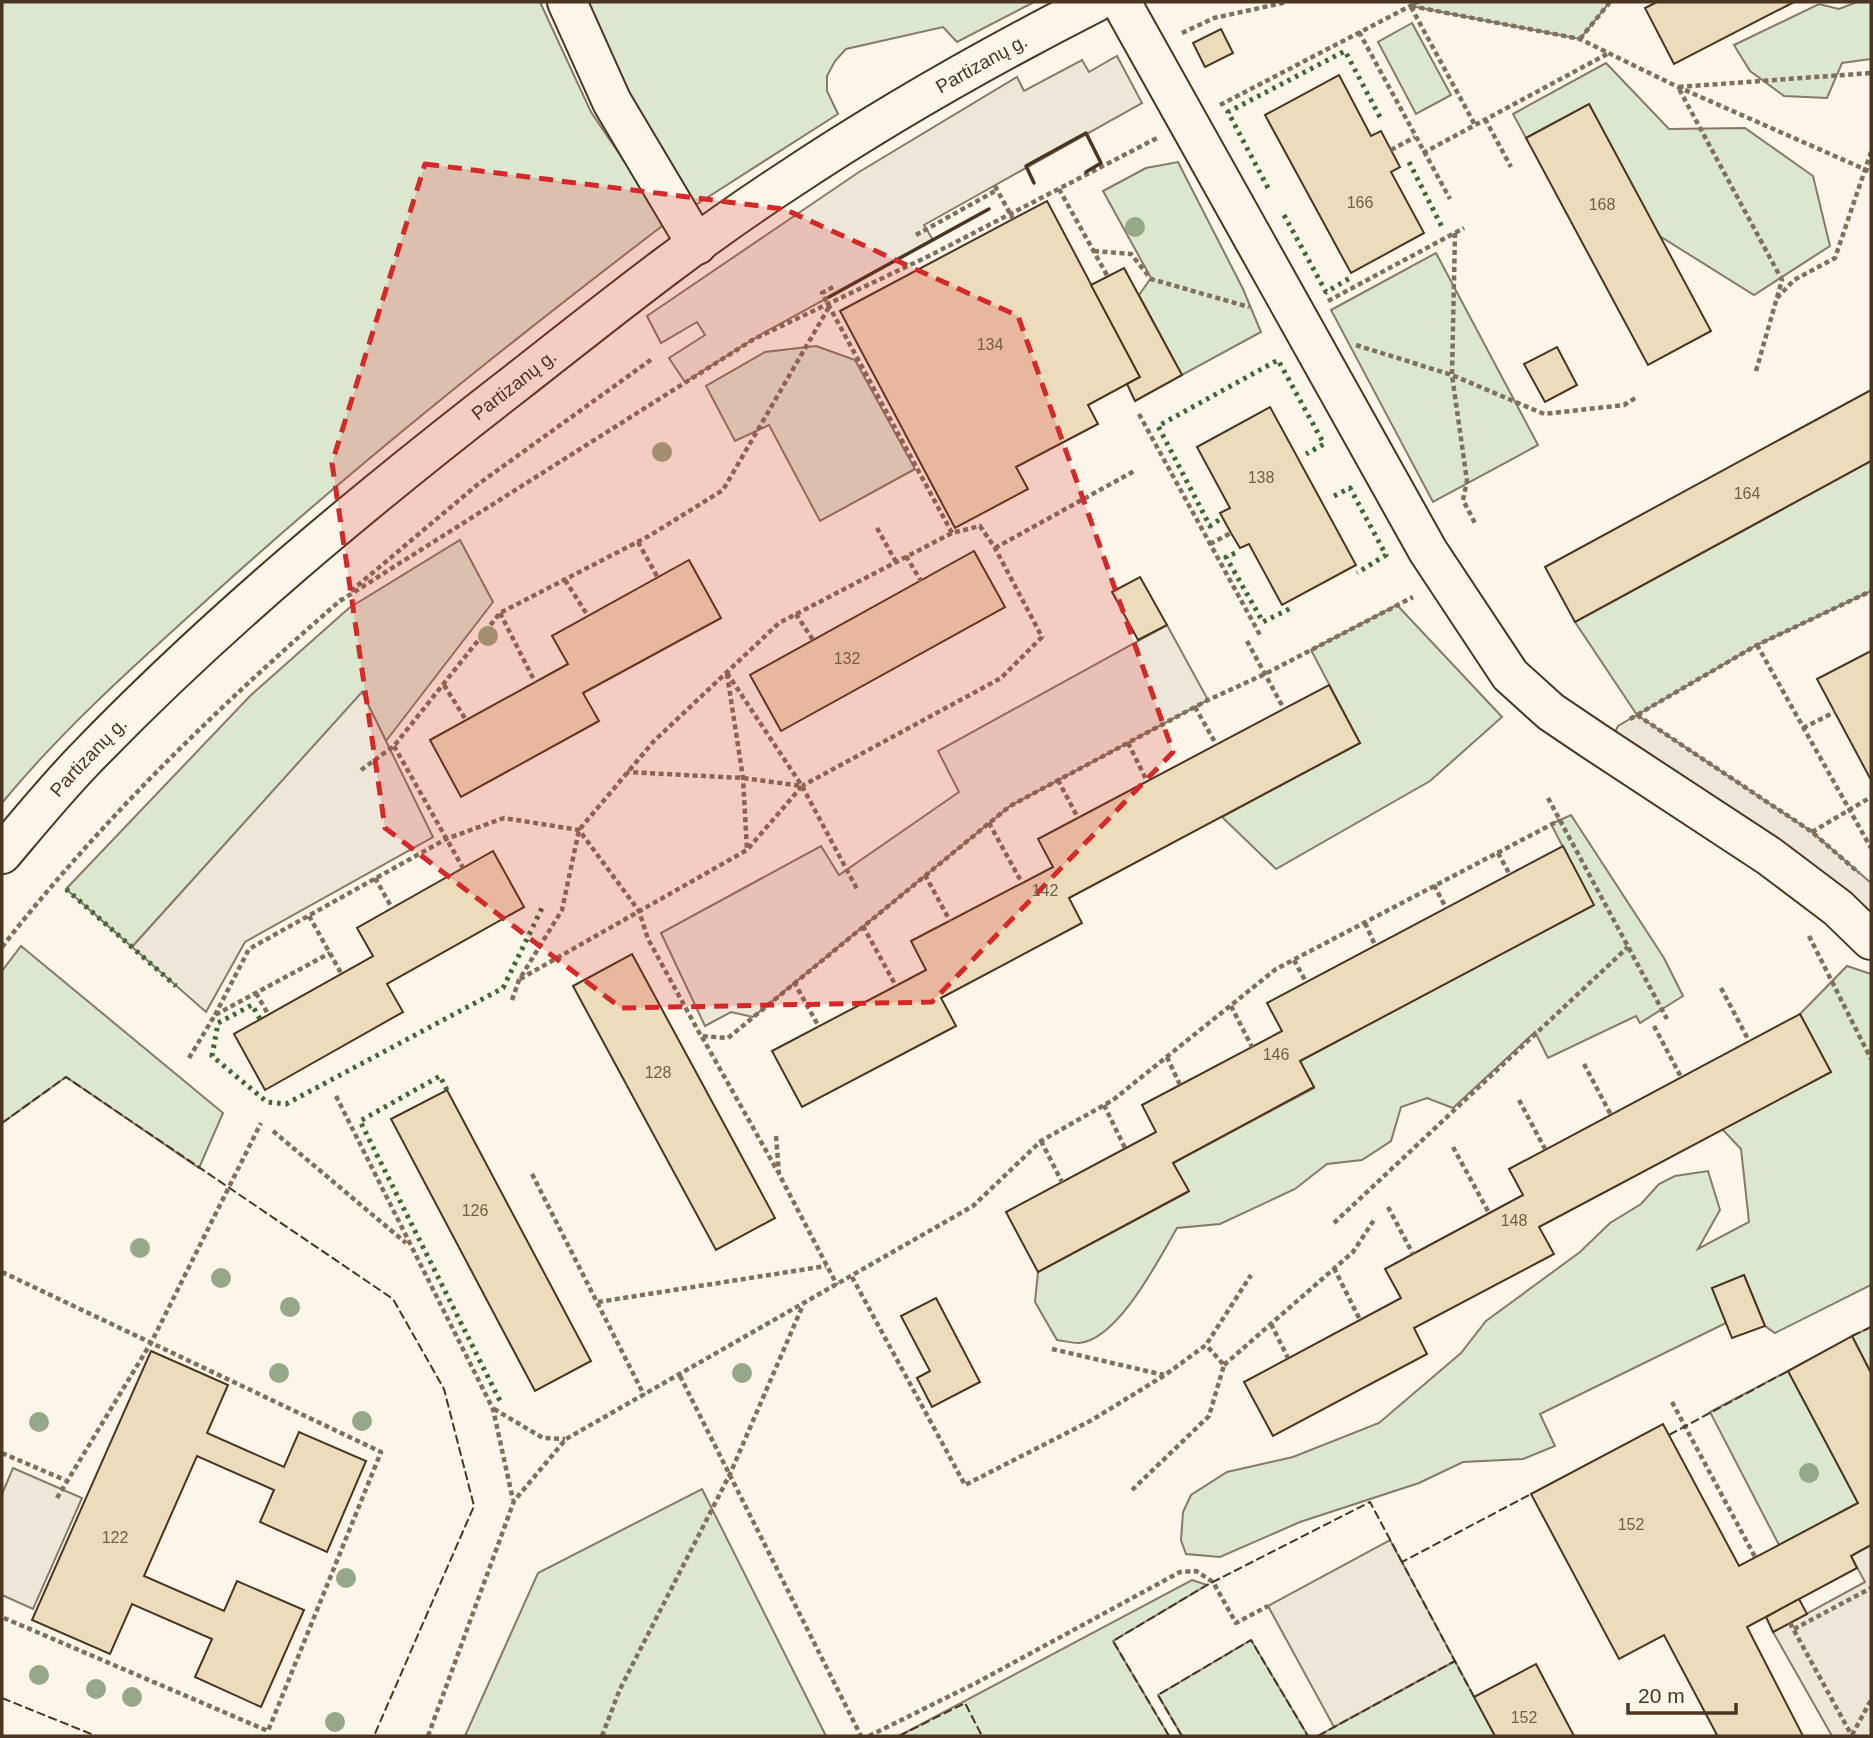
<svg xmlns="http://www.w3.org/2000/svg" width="1873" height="1738" font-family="Helvetica,sans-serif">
	<rect width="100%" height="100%" fill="#fbf6e9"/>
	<!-- green -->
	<g fill="#dce7d0" stroke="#887966" stroke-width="2">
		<path d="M2,2H540L591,112L666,223C513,340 363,459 220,588C145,656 66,725 2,803Z"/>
		<polygon points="585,2 1034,2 957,42 943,27 846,49 835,61 827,76 827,91 838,114 694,206 659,157"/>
		<polygon points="1418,2 1610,2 1580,39 1411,6"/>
		<polygon points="1857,2 1871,2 1871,59 1842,63 1827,98 1784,96 1750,71 1734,45 1819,4 1839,9"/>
		<polygon points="1412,23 1451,95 1416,114 1378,42"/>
		<polygon points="1606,63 1669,129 1745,128 1813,176 1830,246 1754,295 1658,235 1589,104 1526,138 1513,114"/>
		<polygon points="1178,162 1243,289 1261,332 1182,375 1139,295 1151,278 1103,191 1146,168"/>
		<polygon points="1436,253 1538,445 1433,502 1331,310"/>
		<polygon points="816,346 855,360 915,469 820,521 769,425 735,441 706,386 765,352"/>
		<polygon points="1871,461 1871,591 1757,645 1637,715 1575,622"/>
		<polygon points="460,540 493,602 386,741 362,693 132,947 66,889 250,696 349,608"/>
		<polygon points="1397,605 1502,717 1430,781 1276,869 1222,817 1360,743 1311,650"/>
		<path d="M1571,815L1664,958L1683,996L1640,1023L1636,1016L1548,1058L1535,1032L1453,1108L1427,1098L1401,1107L1391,1141L1362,1160L1327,1164L1295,1189L1220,1224L1177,1228C1159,1259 1118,1340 1079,1343C1072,1343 1064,1341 1057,1340L1035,1302L1038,1272L1188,1192L1173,1163L1314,1088L1300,1061L1593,905L1551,824Z"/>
		<polygon points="21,946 223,1113 199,1168 66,1077 2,1123 2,971"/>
		<polygon points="1847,966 1871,974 1871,1285 1775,1333 1765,1326 1744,1275 1712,1288 1726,1323 1540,1414 1555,1446 1523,1459 1463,1462 1419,1483 1300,1522 1220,1557 1186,1554 1181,1540 1183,1512 1191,1495 1227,1472 1293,1457 1379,1423 1461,1353 1486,1321 1580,1252 1610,1223 1641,1204 1659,1184 1675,1176 1708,1171 1720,1210 1698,1249 1749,1222 1741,1149 1722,1129 1831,1072 1800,1014"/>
		<polygon points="1871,1327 1871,1373 1852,1336"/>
		<polygon points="1788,1371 1858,1503 1779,1545 1710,1412"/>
		<polygon points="702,1489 826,1736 465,1736 538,1573"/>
		<polygon points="1192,1580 1207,1585 1113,1641 1169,1736 899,1736"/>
		<polygon points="1251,1640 1308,1736 1182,1736 1158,1695"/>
		<polygon points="1455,1661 1495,1736 1318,1736 1334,1727"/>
	</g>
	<!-- parking -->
	<g fill="#ede7d9" stroke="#887966" stroke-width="2">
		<polygon points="1117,56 1142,103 924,225 933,240 765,332 685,382 669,358 705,335 697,322 661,343 647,316 859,172 1017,77 1024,91 1082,60 1089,72"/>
		<polygon points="1167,625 1208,700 1010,806 753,1017 731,1012 705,1026 661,933 821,846 839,875 959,792 938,751"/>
		<polygon points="362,692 433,837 245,942 206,1012 132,947"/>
		<polygon points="1637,715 1812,832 1871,883 1871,917 1610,743 1618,726"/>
		<polygon points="13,1468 82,1498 33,1609 2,1595 2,1494"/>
		<polygon points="1390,1540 1455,1661 1334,1727 1268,1606"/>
		<polygon points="1871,1545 1871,1736 1832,1736 1773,1632 1865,1582 1851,1556"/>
	</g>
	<!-- building -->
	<g fill="#ecdcbc" stroke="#4a3520" stroke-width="2">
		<polygon points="1657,2 1794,2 1674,64 1645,8"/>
		<polygon points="1221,29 1233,53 1205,67 1193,43"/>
		<polygon points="1339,75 1371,136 1381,131 1400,167 1391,172 1424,233 1351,273 1265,115"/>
		<polygon points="1589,104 1711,331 1648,365 1526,138"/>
		<polygon points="1047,201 1140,377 1088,405 1098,424 1016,467 1028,489 955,528 840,311"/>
		<polygon points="1124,268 1182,375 1135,401 1127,384 1140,377 1091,285"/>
		<polygon points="1557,347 1577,385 1545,402 1524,364"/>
		<polygon points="1871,390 1871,461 1575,622 1545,567"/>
		<polygon points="1270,407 1356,565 1282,605 1249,544 1240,548 1231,533 1220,513 1230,508 1197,447"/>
		<polygon points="974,551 1005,607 781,731 750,675"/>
		<polygon points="689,560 721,618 583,693 599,721 461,797 430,740 568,664 552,636"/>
		<polygon points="1140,577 1167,625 1138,640 1112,592"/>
		<polygon points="1871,651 1871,780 1817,679"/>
		<polygon points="1329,685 1360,743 1069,898 1082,923 941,998 956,1026 802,1107 772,1051 926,970 911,941 1053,867 1038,839"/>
		<polygon points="1563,846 1594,905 1300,1061 1314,1087 1173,1163 1189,1191 1038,1272 1006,1212 1156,1132 1142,1105 1282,1031 1267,1003"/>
		<polygon points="493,851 524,907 387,984 403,1012 265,1090 234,1034 373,956 357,928"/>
		<polygon points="632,954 775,1218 716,1250 573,986"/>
		<polygon points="1800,1014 1831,1072 1539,1227 1554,1254 1414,1328 1427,1354 1273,1436 1244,1382 1401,1298 1385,1269 1523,1195 1509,1169"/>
		<polygon points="447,1090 591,1361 535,1391 391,1119"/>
		<polygon points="1744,1275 1765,1326 1732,1338 1712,1288"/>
		<polygon points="936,1298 980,1382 932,1407 917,1378 930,1371 901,1316"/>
		<polygon points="1852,1336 1871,1373 1871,1545 1851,1556 1857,1568 1747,1627 1803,1736 1714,1736 1717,1735 1664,1635 1619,1659 1531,1494 1663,1424 1739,1566 1858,1503 1788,1371"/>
		<polygon points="151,1351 228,1385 207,1433 284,1467 299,1432 366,1461 327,1552 260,1522 274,1490 197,1456 144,1576 224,1611 237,1581 304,1610 261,1707 195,1677 212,1639 132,1604 110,1654 32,1620"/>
		<polygon points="1799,1599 1807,1614 1773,1632 1766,1617"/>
		<polygon points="1536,1664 1574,1736 1495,1736 1474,1697"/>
	</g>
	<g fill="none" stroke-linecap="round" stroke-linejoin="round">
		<defs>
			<g id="minor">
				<polyline points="567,2 612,102 697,245"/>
				<polyline points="1121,2 1428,551 1510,675 1551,712 1594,741 1769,856 1838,908 1871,940"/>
				<path id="s1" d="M2,854C29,822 56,789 85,759C218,621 366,499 517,382C605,313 693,242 787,181C886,115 990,56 1096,2"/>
			</g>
		</defs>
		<!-- minor casing -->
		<use href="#minor" stroke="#4a3520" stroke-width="42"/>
		<!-- path -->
		<g stroke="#7f6f5c" stroke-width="4.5" stroke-dasharray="5 3.5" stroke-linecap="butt">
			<polyline points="1411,6 1580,39 1678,87 1871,172"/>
			<polyline points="1411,7 1475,125"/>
			<polyline points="1359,32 1450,199"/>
			<polyline points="1182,33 1214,18 1287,2"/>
			<polyline points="1580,39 1610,2"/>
			<polyline points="1220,105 1418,2"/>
			<polyline points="1485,119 1511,167"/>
			<polyline points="1391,150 1415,137"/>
			<polyline points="1423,153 1609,53"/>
			<polyline points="995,186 1013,219"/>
			<polyline points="1059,189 1108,277"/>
			<polyline points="1455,233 1452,375 1467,481 1463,500 1476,525"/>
			<polyline points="916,235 997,190"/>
			<polyline points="1094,251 1131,254 1151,279 1249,307"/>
			<polyline points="833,287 822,293 952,533"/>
			<polyline points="1777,298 1794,280 1835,258 1871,152"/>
			<polyline points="1328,301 1464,228"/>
			<polyline points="1356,345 1452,375 1544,414 1624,405 1637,397"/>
			<polyline points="1756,371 1782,280 1678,87 1871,73"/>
			<polyline points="1139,414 1260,635"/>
			<polyline points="877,528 896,562"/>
			<polyline points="638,542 658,578"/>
			<polyline points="1210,544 1231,533"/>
			<polyline points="995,548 1136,470"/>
			<polyline points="906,556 921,581"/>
			<polyline points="565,580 588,616"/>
			<polyline points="351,591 477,485 652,359"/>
			<polyline points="340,601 754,339 929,256 1157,138"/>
			<polyline points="500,613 535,682"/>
			<polyline points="796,614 813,640"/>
			<polyline points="1247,641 1284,709"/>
			<polyline points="1757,645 1871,848"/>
			<polyline points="727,673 802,786 857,889"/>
			<polyline points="727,674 743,778 747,850"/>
			<polyline points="444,685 466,720"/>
			<polyline points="1195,707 1216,744"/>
			<polyline points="1637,715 1812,832 1859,873"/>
			<polyline points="1630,719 1757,645 1871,591"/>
			<polyline points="1803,728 1835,712"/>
			<polyline points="1128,743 1147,781"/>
			<polyline points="394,746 463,868"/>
			<polyline points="361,770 394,746 500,613 649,536 723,490 829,307"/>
			<polyline points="1058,780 1078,818"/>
			<polyline points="1548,798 1667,1019"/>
			<polyline points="989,823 1022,883"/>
			<polyline points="1812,832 1871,797"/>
			<polyline points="1498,853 1509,873"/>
			<polyline points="925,875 950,921"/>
			<polyline points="375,878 392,908"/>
			<polyline points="1434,885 1446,908"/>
			<polyline points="309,916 341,973"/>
			<polyline points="1365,923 1375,945"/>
			<polyline points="863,926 896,986"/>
			<polyline points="1809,936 1871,1059"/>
			<path d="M2,947C101,820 220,705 342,599"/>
			<polyline points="1294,960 1306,982"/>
			<polyline points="520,979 747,850 802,786 743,778 627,772"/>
			<polyline points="794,982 819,1027"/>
			<polyline points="1721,988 1749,1041"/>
			<polyline points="256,993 268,1014"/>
			<polyline points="512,1000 519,980 562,910 579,830 654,741 779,623 952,533 980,526 995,548 1042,637 1001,678 802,786"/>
			<polyline points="1231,1006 1252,1047"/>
			<polyline points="215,1015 249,949 446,839 504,818 579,830 639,911 648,939 701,1036 728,1038 1010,806 1208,700 1265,674 1413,597"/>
			<polyline points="1654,1026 1681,1077"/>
			<polyline points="702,1037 778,1172"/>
			<polyline points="1167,1057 1180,1085"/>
			<polyline points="189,1058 215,1015 330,953"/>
			<polyline points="1584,1064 1611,1115"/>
			<polyline points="336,1096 493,1409 513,1500"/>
			<polyline points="1519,1100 1545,1149"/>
			<polyline points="1104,1105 1125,1148"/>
			<polyline points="273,1131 406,1243"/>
			<polyline points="776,1136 779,1174 837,1285"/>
			<polyline points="1041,1141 1062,1182"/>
			<polyline points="1453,1147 1489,1213"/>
			<polyline points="532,1174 644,1395"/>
			<polyline points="1388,1207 1413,1254"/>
			<polyline points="1334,1223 1628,947"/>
			<polyline points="1334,1268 1360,1320"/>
			<polyline points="2,1272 381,1452 268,1731 4,1618"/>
			<polyline points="852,1277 965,1485 1092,1420 1165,1375 1206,1345 1251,1275"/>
			<polyline points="598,1302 826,1266"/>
			<polyline points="1271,1324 1288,1358"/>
			<polyline points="1052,1349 1164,1375"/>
			<polyline points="1224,1365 1353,1252 1374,1220"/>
			<polyline points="680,1376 861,1736"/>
			<polyline points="1672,1402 1755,1557"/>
			<polyline points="494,1409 543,1438 565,1439"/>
			<polyline points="2,1453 65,1480"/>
			<polyline points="1132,1490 1209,1416 1224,1365 1206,1345"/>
			<polyline points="57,1498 152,1341 261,1123"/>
			<polyline points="1790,1623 1852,1736"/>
			<polyline points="1794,1629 1871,1588"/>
			<polyline points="1852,1735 1871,1700"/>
			<polyline points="428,1736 514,1501 566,1439 973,1206 1041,1141 1113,1100 1276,969 1560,820"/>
			<polyline points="602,1736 620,1689 730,1474 803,1305"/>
			<polyline points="869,1736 976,1683 1180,1572 1196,1571 1213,1582 1236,1623 1268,1606"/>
		</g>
		<!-- minor -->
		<use href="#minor" stroke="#fbf6e9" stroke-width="38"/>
		<!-- hedge -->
		<g stroke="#436837" stroke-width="5" stroke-dasharray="3.5 5" stroke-linecap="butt">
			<polyline points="1409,162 1442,227"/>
			<polyline points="1268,188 1228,112 1345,51 1382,121"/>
			<polyline points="1284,215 1326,292 1350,278"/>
			<polyline points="1334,496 1350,488 1386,555 1357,573"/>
			<polyline points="1219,520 1210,526 1158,426 1278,360 1324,444 1306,454"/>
			<polyline points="1235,553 1226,557 1263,622 1293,607"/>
			<polyline points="66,889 176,986"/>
			<polyline points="260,1019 252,1005 218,1023 212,1056 267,1102 286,1104 503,988 544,904"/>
			<polyline points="447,1090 440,1076 360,1121 500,1401"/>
		</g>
		<!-- fence -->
		<g stroke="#4a3520" stroke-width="2" stroke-dasharray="9 3.5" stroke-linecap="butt">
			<polyline points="2,1123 66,1077 393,1299 444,1389 474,1506 374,1736"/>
			<polyline points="1852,1336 1871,1327"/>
			<polyline points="1669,1435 1788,1371"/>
			<polyline points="1474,1697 1402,1562 1531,1494"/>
			<polyline points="2,1698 96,1736"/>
			<polyline points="899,1736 965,1703 982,1736"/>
			<polyline points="1169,1736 1113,1641 1207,1585 1370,1502 1402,1562"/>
			<polyline points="1182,1736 1158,1695 1251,1640 1308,1736"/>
			<polyline points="1318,1736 1455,1661"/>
		</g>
		<!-- wall -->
		<g stroke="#4a3520" stroke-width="3.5">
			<polyline points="1034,183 1026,166 1086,133 1101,163 1086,172"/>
			<polyline points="829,297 989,209"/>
		</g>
	</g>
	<!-- trees -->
	<g fill="#96a887">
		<circle cx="1135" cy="227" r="10"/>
		<circle cx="662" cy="452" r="10"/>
		<circle cx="488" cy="636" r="10"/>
		<circle cx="140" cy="1248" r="10"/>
		<circle cx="221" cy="1278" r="10"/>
		<circle cx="290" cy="1307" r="10"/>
		<circle cx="279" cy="1373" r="10"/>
		<circle cx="742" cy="1373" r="10"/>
		<circle cx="362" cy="1421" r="10"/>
		<circle cx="39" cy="1422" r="10"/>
		<circle cx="1809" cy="1473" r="10"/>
		<circle cx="346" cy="1578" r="10"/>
		<circle cx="39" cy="1675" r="10"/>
		<circle cx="96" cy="1689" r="10"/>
		<circle cx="132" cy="1697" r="10"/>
		<circle cx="335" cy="1722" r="10"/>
	</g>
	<!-- marked area -->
	<path fill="#d62828" fill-opacity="0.2" stroke="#d62828" stroke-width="5" stroke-dasharray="14 9" stroke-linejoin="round" d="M425,164L784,209L1018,316L1173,752L932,1002L621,1008L385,828L332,463Z"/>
	<g text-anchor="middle" stroke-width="5" stroke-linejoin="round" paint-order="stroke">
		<!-- number labels -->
		<g font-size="16" fill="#725f47">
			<text x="1360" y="208">166</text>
			<text x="1602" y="210">168</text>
			<text x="990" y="350">134</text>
			<text x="1261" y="483">138</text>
			<text x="1747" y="499">164</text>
			<text x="847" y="664">132</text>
			<text x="1045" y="896">142</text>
			<text x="1276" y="1060">146</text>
			<text x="658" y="1078">128</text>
			<text x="475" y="1216">126</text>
			<text x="1514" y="1226">148</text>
			<text x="1631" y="1530">152</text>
			<text x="115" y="1543">122</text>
			<text x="1524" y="1723">152</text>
		</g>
		<!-- street labels -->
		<g font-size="19" fill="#4a3520" stroke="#fbf6e9">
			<text dy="7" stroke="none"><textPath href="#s1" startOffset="1264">Partizanų g.</textPath></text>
			<text dy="7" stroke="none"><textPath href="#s1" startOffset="696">Partizanų g.</textPath></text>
			<text dy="7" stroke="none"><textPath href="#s1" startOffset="130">Partizanų g.</textPath></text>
		</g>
	</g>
	<!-- border -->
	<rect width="1873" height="1738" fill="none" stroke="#4a3520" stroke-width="7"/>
	<!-- scale -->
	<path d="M1628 1703v10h108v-10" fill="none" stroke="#4a3520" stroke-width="3.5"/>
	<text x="1638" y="1703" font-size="21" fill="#4a3520" stroke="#fbf6e9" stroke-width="5" paint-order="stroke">20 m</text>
</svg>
